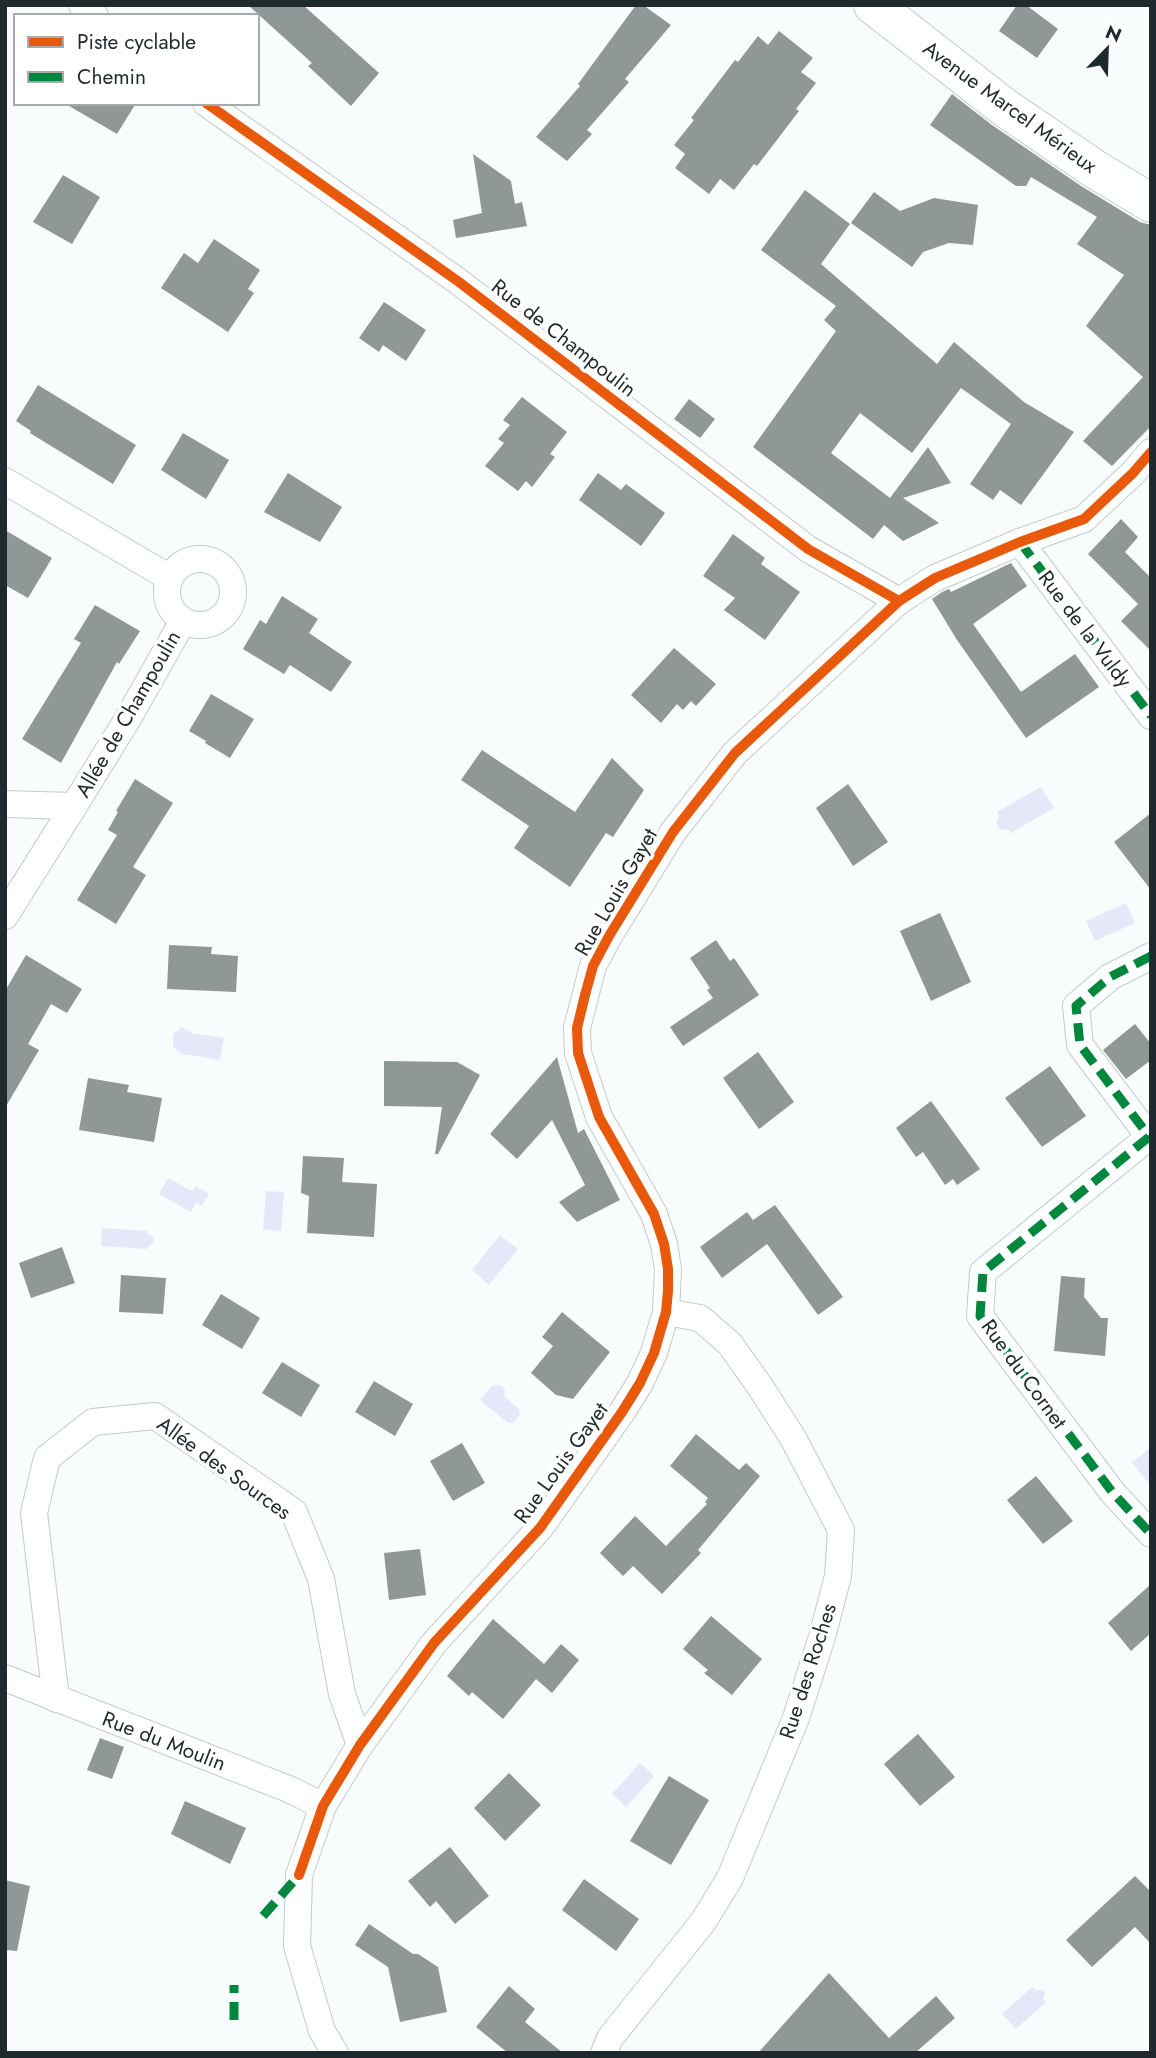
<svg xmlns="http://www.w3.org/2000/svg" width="1156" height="2058" font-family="Jost,sans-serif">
	<rect width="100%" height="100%" fill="#f8fcfd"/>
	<!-- water -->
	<g fill="#e6e8f9">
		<polygon points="1041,787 1054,808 1011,833 1009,830 1000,829 996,822 999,816 997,812"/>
		<polygon points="1126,903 1135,923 1095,941 1086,921"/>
		<polygon points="182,1027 191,1033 224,1038 220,1060 182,1054 173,1047 173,1034"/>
		<polygon points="168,1178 192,1191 196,1186 209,1194 202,1206 196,1203 191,1212 159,1194"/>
		<polygon points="266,1191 284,1192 281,1231 263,1229"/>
		<polygon points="102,1228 147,1231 147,1234 153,1236 154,1242 146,1249 101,1246"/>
		<polygon points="500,1235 518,1249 489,1285 472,1270"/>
		<polygon points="497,1385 502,1386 505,1390 504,1396 519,1409 520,1415 513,1423 508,1423 480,1400 492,1386"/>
		<polygon points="1151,1447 1151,1480 1148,1482 1132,1463"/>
		<polygon points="640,1763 654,1776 626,1807 612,1794"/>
		<polygon points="1032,1987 1035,1990 1043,1990 1045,1994 1043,1999 1046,2002 1016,2029 1002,2014"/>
	</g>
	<!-- building -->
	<g fill="#909797">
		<polygon points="248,5 303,5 379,73 351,106 308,66 312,63"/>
		<polygon points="636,5 643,5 671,25 625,79 629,82 587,130 592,134 567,161 536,137 580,86 578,84"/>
		<polygon points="1017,5 1026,5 1058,29 1037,58 999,31"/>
		<polygon points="779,31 813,58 801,72 816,83 796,109 799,111 757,166 754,164 734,190 720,179 709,194 675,168 685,154 674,145 694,120 691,118 735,60 738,62 758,36 768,45"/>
		<polygon points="952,94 992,125 1081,186 1140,222 1151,225 1151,426 1112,466 1083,441 1143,377 1086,326 1124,275 1077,244 1097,217 1031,177 1026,186 1016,186 930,125"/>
		<polygon points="64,103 136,103 117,134"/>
		<polygon points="473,154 511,181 515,204 522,202 527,226 456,238 453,220 482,213"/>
		<polygon points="63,175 100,197 72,244 33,222"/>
		<polygon points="805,190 850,224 821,264 937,364 954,342 1024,402 1074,432 1021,505 1000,490 993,500 970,484 1011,424 961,388 912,453 860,413 831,453 890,498 928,447 951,483 903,498 939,523 903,541 884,525 873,539 753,447 836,331 824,320 836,306 761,250"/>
		<polygon points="874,192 900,211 934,198 978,205 973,245 949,243 923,252 912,267 851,223"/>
		<polygon points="214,239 260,270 248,289 254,293 228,332 161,288 184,253 198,263"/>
		<polygon points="384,302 426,330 406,361 383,345 379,352 359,338"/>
		<polygon points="38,385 136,445 113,484 30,433 31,431 16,421"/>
		<polygon points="522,397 567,432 550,454 555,457 532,487 526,481 518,491 485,466 504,443 498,439 510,425 503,420"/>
		<polygon points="689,399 715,419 700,438 674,419"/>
		<polygon points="183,433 229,460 206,499 161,470"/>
		<polygon points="288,473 342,507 320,542 264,512"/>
		<polygon points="598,473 621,490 626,484 665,513 641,546 579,500"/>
		<polygon points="1121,519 1138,537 1125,552 1151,578 1151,651 1121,621 1138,604 1088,554"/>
		<polygon points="5,530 52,558 28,598 5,585"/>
		<polygon points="733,534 765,558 761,564 800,592 765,640 724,610 735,598 703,576"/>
		<polygon points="1011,563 1027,586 973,624 1021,692 1075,654 1099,687 1026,738 957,640 932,599 942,592 949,589 951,592"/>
		<polygon points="282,596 318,619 309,633 352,662 331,692 290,665 284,674 243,649 260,620 266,624"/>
		<polygon points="95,605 140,631 119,664 117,662 61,763 22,739 81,643 74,639"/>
		<polygon points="674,648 716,684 696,706 691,701 683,710 677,704 661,723 631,695"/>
		<polygon points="211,694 254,719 230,758 205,743 206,741 189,731"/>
		<polygon points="482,750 575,812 612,758 644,790 613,837 606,833 570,887 514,848 529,826 461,780"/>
		<polygon points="135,779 173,803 133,867 146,875 116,924 77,900 117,835 108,830 118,812 116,811"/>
		<polygon points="848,784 888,842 853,866 816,808"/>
		<polygon points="1151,813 1151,890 1114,842"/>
		<polygon points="940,913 971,982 931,1001 900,931"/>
		<polygon points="716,940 730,961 734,958 759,995 683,1046 670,1027 713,998 707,990 710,988 690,958"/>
		<polygon points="169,945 212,947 211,954 238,956 236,992 167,989"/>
		<polygon points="26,955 82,989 67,1013 51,1004 28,1044 39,1050 5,1108 5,991"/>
		<polygon points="1135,1024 1151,1044 1151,1060 1126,1079 1103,1050"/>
		<polygon points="758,1052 794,1102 759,1129 723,1078"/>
		<polygon points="557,1057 578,1133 584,1129 620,1200 577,1222 559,1202 585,1185 552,1120 517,1159 490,1134"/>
		<polygon points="384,1061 457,1062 480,1075 438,1154 435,1154 442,1107 384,1106"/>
		<polygon points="1050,1066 1086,1116 1042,1147 1005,1098"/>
		<polygon points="88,1078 129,1085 127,1092 162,1098 154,1142 79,1130"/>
		<polygon points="931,1101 980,1169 957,1185 953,1179 945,1185 923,1152 916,1157 896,1128"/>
		<polygon points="303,1156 344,1158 342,1182 377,1184 374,1237 307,1233 309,1196 301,1193"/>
		<polygon points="775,1205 843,1297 818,1315 767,1244 722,1278 700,1247 747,1212 753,1220"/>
		<polygon points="62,1247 75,1283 31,1298 19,1263"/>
		<polygon points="121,1275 166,1278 163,1314 119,1312"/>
		<polygon points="1061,1276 1085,1278 1084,1297 1101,1318 1108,1318 1105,1356 1054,1351"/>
		<polygon points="221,1294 260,1318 242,1349 202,1325"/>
		<polygon points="562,1312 610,1352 573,1399 556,1395 531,1373 553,1346 542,1337"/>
		<polygon points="282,1362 320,1385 301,1417 262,1393"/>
		<polygon points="374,1381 413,1404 395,1436 355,1412"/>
		<polygon points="696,1434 739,1470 746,1463 760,1476 698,1550 701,1553 662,1594 633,1566 623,1576 600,1553 635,1516 666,1546 707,1504 705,1502 708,1498 670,1466"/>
		<polygon points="462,1443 485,1483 453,1501 430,1461"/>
		<polygon points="1036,1476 1073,1521 1043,1544 1007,1500"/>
		<polygon points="420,1549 426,1595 389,1600 384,1553"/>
		<polygon points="1151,1584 1151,1633 1131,1651 1108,1623"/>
		<polygon points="711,1616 762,1659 732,1695 704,1673 708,1670 683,1649"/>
		<polygon points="493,1619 544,1664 561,1644 579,1660 552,1693 536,1679 503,1719 472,1692 469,1696 447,1676"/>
		<polygon points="918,1734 955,1777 920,1806 884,1764"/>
		<polygon points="100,1738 124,1747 112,1779 87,1770"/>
		<polygon points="509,1773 541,1805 505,1841 474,1808"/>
		<polygon points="669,1776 709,1800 671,1865 630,1841"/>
		<polygon points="185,1801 246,1828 230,1864 171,1834"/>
		<polygon points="450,1847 489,1896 455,1924 436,1901 430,1907 408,1881"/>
		<polygon points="1135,1876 1151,1892 1151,1944 1135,1927 1092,1967 1066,1940"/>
		<polygon points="584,1879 639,1919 616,1951 562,1910"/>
		<polygon points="5,1880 30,1886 17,1951 5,1950"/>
		<polygon points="369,1924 413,1954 418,1954 438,1967 447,2012 400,2022 388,1967 355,1945"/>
		<polygon points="829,1973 889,2038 936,1996 955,2018 915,2053 758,2053"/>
		<polygon points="509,1986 535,2009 525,2022 563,2053 508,2053 476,2027"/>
	</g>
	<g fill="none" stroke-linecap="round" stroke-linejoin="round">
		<defs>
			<g id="street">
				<polyline points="82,5 95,16"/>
				<polyline points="206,103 459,282 808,549 899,601"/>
				<polyline points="5,481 170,578"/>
				<polyline points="1020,542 1151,716"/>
				<circle cx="200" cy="592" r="33"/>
				<polyline points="5,804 74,806 127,720 183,621"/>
				<polyline points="5,916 74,806"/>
				<polyline points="1151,956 1110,977 1076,1006 1080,1045 1151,1139"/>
				<polyline points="1149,1137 983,1272 980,1316 1113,1493 1151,1534"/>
				<polyline points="5,1678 291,1790 323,1806"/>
				<polyline points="56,1699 34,1513 47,1458 93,1422 155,1416 294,1512 321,1579 342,1694 360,1745"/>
				<polyline points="335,2053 322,2031 297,1946 299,1875 323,1806 360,1745 434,1643 540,1528 622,1412 640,1383 654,1353 666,1312 668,1269 664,1244 654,1214 599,1117 578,1053 577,1028 593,966 609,936 673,832 735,753 899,601 935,578 1020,542 1084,519 1133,473 1151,452"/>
				<polyline points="604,2053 610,2038 703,1922 730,1878 796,1718 822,1637 838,1576 841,1530 793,1438 761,1388 730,1344 700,1318 666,1312"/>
			</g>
			<polyline id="secondary" points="873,5 1004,107 1093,168 1151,203"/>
		</defs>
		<!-- street casing -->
		<use href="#street" stroke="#c3cacd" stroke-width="28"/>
		<!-- secondary casing -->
		<use href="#secondary" stroke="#c3cacd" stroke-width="40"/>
		<!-- street -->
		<use href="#street" stroke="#feffff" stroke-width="26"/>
		<!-- secondary -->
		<use href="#secondary" stroke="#feffff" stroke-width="38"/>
		<!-- quiet -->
		<g stroke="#00873e" stroke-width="9" stroke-dasharray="18 9" stroke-linecap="butt">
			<polyline points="1020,542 1151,716"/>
			<polyline points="1151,956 1110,977 1076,1006 1080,1045 1151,1139"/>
			<polyline points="1149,1137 983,1272 980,1316 1113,1493 1151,1534"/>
			<polyline points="263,1916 299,1875"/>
			<polyline points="234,2020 234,1985"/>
		</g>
		<defs>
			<g id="cycleway">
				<polyline points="206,103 459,282 808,549 899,601"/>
				<polyline points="299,1875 323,1806 360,1745 434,1643 540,1528 622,1412 640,1383 654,1353 666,1312 668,1291 668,1269 664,1244 654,1214 599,1117 578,1053 577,1028 585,995 593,966 609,936 673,832 735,753 899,601 935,578 1020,542 1084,519 1133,473 1151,452"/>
			</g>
		</defs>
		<!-- cycleway casing -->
		<use href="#cycleway" stroke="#fff" stroke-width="15"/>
		<!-- cycleway -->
		<use href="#cycleway" stroke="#e8590c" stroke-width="10"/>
	</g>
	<g text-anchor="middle" stroke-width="7" stroke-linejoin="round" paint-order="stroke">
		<!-- street labels -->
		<g font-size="21" fill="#1e2a2e" stroke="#fff">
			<text transform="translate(1010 107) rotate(36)" y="7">Avenue Marcel Mérieux</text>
			<text transform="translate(564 338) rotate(38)" y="7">Rue de Champoulin</text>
			<text transform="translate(1085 629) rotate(53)" y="7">Rue de la Vuldy</text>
			<text transform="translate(128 714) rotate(-60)" y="7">Allée de Champoulin</text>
			<text transform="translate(616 892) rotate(-60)" y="7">Rue Louis Gayet</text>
			<text transform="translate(1024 1374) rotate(54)" y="7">Rue du Cornet</text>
			<text transform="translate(561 1463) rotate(-54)" y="7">Rue Louis Gayet</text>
			<text transform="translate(224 1468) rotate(36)" y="7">Allée des Sources</text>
			<text transform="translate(808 1671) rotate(-72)" y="7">Rue des Roches</text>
			<text transform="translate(164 1741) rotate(21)" y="7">Rue du Moulin</text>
		</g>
	</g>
	<!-- border -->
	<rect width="1156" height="2058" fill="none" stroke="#1e2a2e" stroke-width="14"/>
	<!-- legend -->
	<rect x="14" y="14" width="245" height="91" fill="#ffffff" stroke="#a5aaab" stroke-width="2"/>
	<rect x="28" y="37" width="35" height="10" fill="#e8590c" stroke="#a5aaab" stroke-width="2"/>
	<text x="77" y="49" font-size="21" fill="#1e2a2e">Piste cyclable</text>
	<rect x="28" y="72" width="35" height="10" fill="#00873e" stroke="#a5aaab" stroke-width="2"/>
	<text x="77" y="84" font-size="21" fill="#1e2a2e">Chemin</text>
	<!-- north arrow -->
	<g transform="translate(1107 49) rotate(23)" stroke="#ffffff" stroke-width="5" paint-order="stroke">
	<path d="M0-5L12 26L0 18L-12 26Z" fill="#1e2a2e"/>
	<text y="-10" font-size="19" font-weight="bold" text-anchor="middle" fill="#1e2a2e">N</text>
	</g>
</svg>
